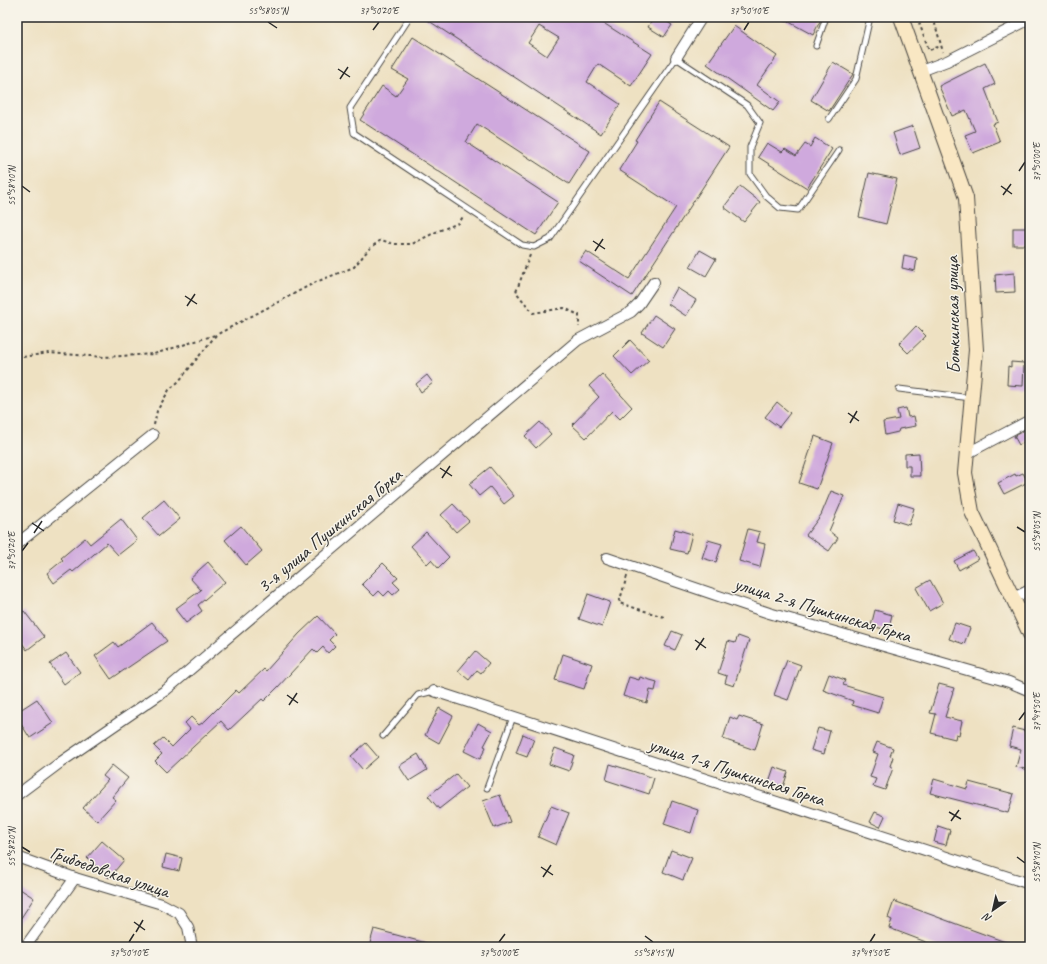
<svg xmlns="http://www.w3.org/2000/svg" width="1047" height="964" font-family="Caveat,sans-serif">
	<rect width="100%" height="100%" fill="#f7f3e8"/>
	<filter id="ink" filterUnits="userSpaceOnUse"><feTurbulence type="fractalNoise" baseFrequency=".025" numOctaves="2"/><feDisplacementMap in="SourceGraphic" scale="8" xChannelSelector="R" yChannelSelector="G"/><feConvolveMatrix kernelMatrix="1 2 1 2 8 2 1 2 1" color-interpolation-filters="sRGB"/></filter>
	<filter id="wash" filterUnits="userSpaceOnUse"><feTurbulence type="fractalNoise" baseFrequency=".012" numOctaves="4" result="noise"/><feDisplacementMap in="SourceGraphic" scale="16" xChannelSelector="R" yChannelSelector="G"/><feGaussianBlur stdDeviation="0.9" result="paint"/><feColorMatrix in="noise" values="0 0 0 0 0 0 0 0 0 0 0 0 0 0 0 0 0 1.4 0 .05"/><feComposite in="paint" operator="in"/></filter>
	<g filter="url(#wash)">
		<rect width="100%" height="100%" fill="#eee1c2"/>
		<g id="blocks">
			<!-- building -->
			<g fill="#cfa9dd" fill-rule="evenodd">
				<path d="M423,17H594L652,54L631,86L598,64L587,82L620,104L601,134ZM539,26L559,38L547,56L528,43Z"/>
				<polygon points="654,17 660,17 672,25 664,37 648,27"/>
				<polygon points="780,17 822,17 813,35"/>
				<polygon points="734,26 777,56 757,85 780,102 773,111 707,64"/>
				<polygon points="413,37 590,151 569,184 477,124 466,142 558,202 536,235 360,120 382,86 396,96 408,79 392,70"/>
				<polygon points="833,62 853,74 829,111 811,100"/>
				<polygon points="985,63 995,84 985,89 998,122 993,124 1000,142 973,153 965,135 975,131 966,110 952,116 939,86"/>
				<polygon points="659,102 729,147 632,296 579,261 586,251 629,279 676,207 619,170 637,141 635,140"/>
				<polygon points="913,126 920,148 900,155 893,133"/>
				<polygon points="815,138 832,149 807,188 758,157 767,143 782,152 785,149 796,156 805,144 810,147"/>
				<polygon points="869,173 897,179 886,224 859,217"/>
				<polygon points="740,186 760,202 744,222 724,207"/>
				<rect x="1013" y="228" width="17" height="17"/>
				<polygon points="700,250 716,259 706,276 690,267"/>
				<polygon points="904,255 917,258 915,271 902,268"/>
				<polygon points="1014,273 1015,292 996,293 995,275"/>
				<polygon points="677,288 696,300 686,316 668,304"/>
				<polygon points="654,315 675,329 663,347 642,333"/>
				<polygon points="916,326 926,336 908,353 899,344"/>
				<polygon points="630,340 649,360 632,375 614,356"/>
				<polygon points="1011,362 1024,363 1023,386 1007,385 1008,366 1011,367"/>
				<polygon points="602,374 632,407 620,419 612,411 586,438 572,425 599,397 589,386"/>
				<polygon points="427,375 433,383 421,392 416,384"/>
				<polygon points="777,402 790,413 779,427 765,417"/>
				<polygon points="906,408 908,417 914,416 916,426 899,429 898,432 885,435 883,422 899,419 897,410"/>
				<polygon points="540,422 551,434 536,448 525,436"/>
				<polygon points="1030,427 1030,439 1019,445 1014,436"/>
				<polygon points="815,436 833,443 817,489 799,483"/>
				<polygon points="919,453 920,476 910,476 910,466 905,466 905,454"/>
				<polygon points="490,467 514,496 504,504 490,487 479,496 469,484"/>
				<polygon points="1023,473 1028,482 1004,494 998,483 1015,474 1016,476"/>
				<polygon points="831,491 844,496 829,531 838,538 829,551 806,535 821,515"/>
				<polygon points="164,500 180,519 159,536 143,518"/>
				<polygon points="898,503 914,508 909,525 893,520"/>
				<polygon points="453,504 469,521 456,532 441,515"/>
				<polygon points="121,519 137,540 118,555 107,543 73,572 71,570 54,583 47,573 63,560 61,558 85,538 90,544"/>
				<polygon points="241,526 262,551 246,565 225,540"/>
				<polygon points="675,529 692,534 687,553 670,549"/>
				<polygon points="748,529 760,532 757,542 765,544 760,567 739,561"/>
				<polygon points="426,532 449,557 438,568 431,560 427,564 411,546"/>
				<polygon points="708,540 722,544 716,562 702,558"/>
				<polygon points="973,551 978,559 959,570 954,561"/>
				<polygon points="208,562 225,582 198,605 202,611 186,623 175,609 201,590 190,578"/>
				<polygon points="383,563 398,578 393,582 400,589 393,595 389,591 384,596 379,591 374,596 362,584"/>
				<polygon points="930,580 943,603 929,611 916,588"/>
				<polygon points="588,594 610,602 602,627 579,619"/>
				<polygon points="875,610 892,615 888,630 871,626"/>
				<polygon points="24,611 44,637 27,650 17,636 17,616"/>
				<polygon points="318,616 335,634 329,640 335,646 328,653 323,647 317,653 313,649 278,687 264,701 262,699 229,730 221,721 166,772 155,761 162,754 154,746 163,738 172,747 190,729 185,723 191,717 199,725 205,721 236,690 239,693 264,669 266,671 299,634"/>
				<polygon points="152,622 167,641 111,679 95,656 114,642 118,647"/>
				<polygon points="955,623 970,628 964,644 949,639"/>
				<polygon points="672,631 682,635 675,650 665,646"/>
				<polygon points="738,636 749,640 734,686 725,683 727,676 718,673 728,641 735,643"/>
				<polygon points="475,651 489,663 481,673 477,670 469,680 458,671"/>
				<polygon points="66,653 80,672 64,684 50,664"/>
				<polygon points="563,654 592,664 584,689 555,680"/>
				<polygon points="787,660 801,665 788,700 774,695"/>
				<polygon points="829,674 845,680 843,685 883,697 878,713 852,705 853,701 823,690"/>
				<polygon points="629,677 639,680 640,677 657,682 655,691 650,690 647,703 623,696"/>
				<polygon points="939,684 954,688 945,717 962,721 959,735 956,734 955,739 931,733 936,714 930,713"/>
				<polygon points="37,699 53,723 30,738 17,718 17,712"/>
				<polygon points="439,708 453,716 439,743 425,735"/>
				<polygon points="739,716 763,724 755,750 723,739 730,717 737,720"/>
				<polygon points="478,723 492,731 484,746 486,747 480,759 464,751"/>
				<polygon points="1026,725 1030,726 1030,770 1016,767 1021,749 1009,746 1013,728 1025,731"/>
				<polygon points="818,728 830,731 824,754 811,750"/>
				<polygon points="523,734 534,739 527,757 516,753"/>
				<polygon points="877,742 893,748 890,756 893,757 890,766 893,768 885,790 873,786 876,779 870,777 878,754 873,752"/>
				<polygon points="366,743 378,757 363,770 351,756"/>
				<polygon points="555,748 574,755 569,771 549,764"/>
				<polygon points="418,754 427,770 409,781 399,766"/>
				<polygon points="610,764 654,778 649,794 606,780"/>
				<polygon points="112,765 128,778 112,797 116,800 97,821 83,808 108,780 103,776"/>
				<polygon points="774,767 788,772 783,787 769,782"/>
				<polygon points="456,774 467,787 439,809 428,796"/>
				<polygon points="934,779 967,789 969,782 1014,794 1008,813 930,793"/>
				<polygon points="500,795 510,822 494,828 483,801"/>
				<polygon points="672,801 698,810 691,833 664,824"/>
				<polygon points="551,806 569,813 556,845 538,837"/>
				<polygon points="875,812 885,816 880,827 870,822"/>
				<polygon points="938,826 950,830 946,845 934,842"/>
				<polygon points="102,841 124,860 109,878 87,858"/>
				<polygon points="671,850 692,858 683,880 663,872"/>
				<polygon points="166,854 182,858 179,871 163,867"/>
				<polygon points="20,889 34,898 17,924 17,894"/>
				<polygon points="894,901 1016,946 1016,947 939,947 889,928 892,920 888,918"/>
				<polygon points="374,929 430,944 430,947 369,947"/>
			</g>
		</g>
	</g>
	<g filter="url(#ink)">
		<use href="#blocks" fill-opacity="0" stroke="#484642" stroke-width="1"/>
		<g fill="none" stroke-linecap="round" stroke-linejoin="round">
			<defs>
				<g id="lane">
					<polyline points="410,17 350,108 354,133 522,245 534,247 550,239 676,58 747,105 760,123 750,147 750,174 766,196 780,208 798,210 839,150"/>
					<polyline points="816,46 826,17"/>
					<polyline points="829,119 856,79 870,17"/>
					<polyline points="899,389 971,398"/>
					<polyline points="383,736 418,695 434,691"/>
					<polyline points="487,788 513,717"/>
				</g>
				<g id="street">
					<polyline points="676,58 700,20 700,17"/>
					<polyline points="921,71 947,61 1030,19"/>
					<polyline points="966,454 1030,420"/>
					<polyline points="17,544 153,435"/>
					<polyline points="607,558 769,613 1009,682 1030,691"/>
					<polyline points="1013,598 1030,590"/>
					<polyline points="434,691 1030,884"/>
					<polyline points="17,795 61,762 166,690 578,340 631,312 639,304 654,282"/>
					<polyline points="17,857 75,878 162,904 179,913 188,927 192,947"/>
					<polyline points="25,947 75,878"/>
				</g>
				<polyline id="secondary" points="901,17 966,198 976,350 965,473 972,512 1030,634"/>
			</defs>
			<!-- lane casing -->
			<use href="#lane" stroke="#484642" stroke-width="7"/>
			<!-- street casing -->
			<use href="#street" stroke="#484642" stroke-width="12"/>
			<!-- secondary casing -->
			<use href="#secondary" stroke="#484642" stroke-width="16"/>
			<!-- path -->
			<g stroke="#484642" stroke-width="2" stroke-dasharray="3 3" stroke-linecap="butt">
				<polyline points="917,17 929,50 941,46"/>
				<polyline points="933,17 943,52"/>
				<polyline points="530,255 516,292 533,313 564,308 579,315 579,327"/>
				<polyline points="17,358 48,353 104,357 154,354 215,335"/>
				<polyline points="154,425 157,411 169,390 179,381 216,335 316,282 354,267 369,249 381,240 394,244 412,244 438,231 459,223 464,215"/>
				<polyline points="627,576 619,603 664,617"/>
			</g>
			<!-- lane -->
			<use href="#lane" stroke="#fff" stroke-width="5"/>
			<!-- street -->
			<use href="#street" stroke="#fff" stroke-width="10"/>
			<!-- secondary -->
			<use href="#secondary" stroke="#f9e7c3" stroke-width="14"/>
		</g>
	</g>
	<!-- ticks -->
	<path fill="none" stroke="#2b2b2b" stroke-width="1.5" d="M268,22L277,28M373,30L379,22M744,30L749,22M338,69L350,77M340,79L348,67M1019,171L1025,162M22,186L30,192M1001,186L1012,194M1003,195L1011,184M593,241L605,249M595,251L603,239M185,296L197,304M187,306L195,294M848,413L859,421M850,423L857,411M440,468L452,476M442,478L450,466M32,523L44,531M1017,527L1025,532M34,533L42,521M22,551L28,543M695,640L706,648M696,650L704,638M287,695L298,703M289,705L297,693M1019,720L1025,712M949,812L961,819M951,821L959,810M22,847L30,852M1017,857L1025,863M541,867L553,875M543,877L551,865M134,922L145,930M136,932L143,920M645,936L653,942M129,942L134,934M499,942L505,934M870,942L875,934"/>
	<g text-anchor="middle" stroke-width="3" stroke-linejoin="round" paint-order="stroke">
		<!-- street labels -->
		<g font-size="19" fill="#2b2b2b" stroke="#f7f3e8">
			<text transform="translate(952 315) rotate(-91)" y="7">Боткинская улица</text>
			<text transform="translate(329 530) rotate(-40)" y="7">3-я улица Пушкинская Горка</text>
			<text transform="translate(823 609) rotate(17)" y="7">улица 2-я Пушкинская Горка</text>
			<text transform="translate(737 771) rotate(18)" y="7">улица 1-я Пушкинская Горка</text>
			<text transform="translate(110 871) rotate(19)" y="7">Грибоедовская улица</text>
		</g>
	</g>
	<!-- margin -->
	<rect width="1047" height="964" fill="none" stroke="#f7f3e8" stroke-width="44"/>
	<!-- north arrow -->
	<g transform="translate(993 910) rotate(214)" stroke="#f7f3e8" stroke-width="3" paint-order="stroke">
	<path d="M0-3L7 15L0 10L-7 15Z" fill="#2b2b2b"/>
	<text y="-6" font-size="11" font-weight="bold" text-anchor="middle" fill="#2b2b2b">N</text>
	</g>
	<rect x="22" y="22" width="1003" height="920" fill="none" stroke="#2b2b2b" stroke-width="1.5"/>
	<g font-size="10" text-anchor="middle" fill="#2b2b2b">
		<text x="268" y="14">55°58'05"N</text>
		<text x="379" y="14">37°50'20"E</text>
		<text x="749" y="14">37°50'10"E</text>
		<text transform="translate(1036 162) rotate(-90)" y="4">37°50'00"E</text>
		<text transform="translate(11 186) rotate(-90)" y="4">55°58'10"N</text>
		<text transform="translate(1036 532) rotate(-90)" y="4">55°58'05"N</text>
		<text transform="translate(11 551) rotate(-90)" y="4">37°50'20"E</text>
		<text transform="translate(1036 712) rotate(-90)" y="4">37°49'50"E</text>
		<text transform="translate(11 847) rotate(-90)" y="4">55°58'20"N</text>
		<text transform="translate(1036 863) rotate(-90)" y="4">55°58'10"N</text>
		<text x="129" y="956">37°50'10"E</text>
		<text x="499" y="956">37°50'00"E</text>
		<text x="653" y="956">55°58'15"N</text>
		<text x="870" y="956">37°49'50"E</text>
	</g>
</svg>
